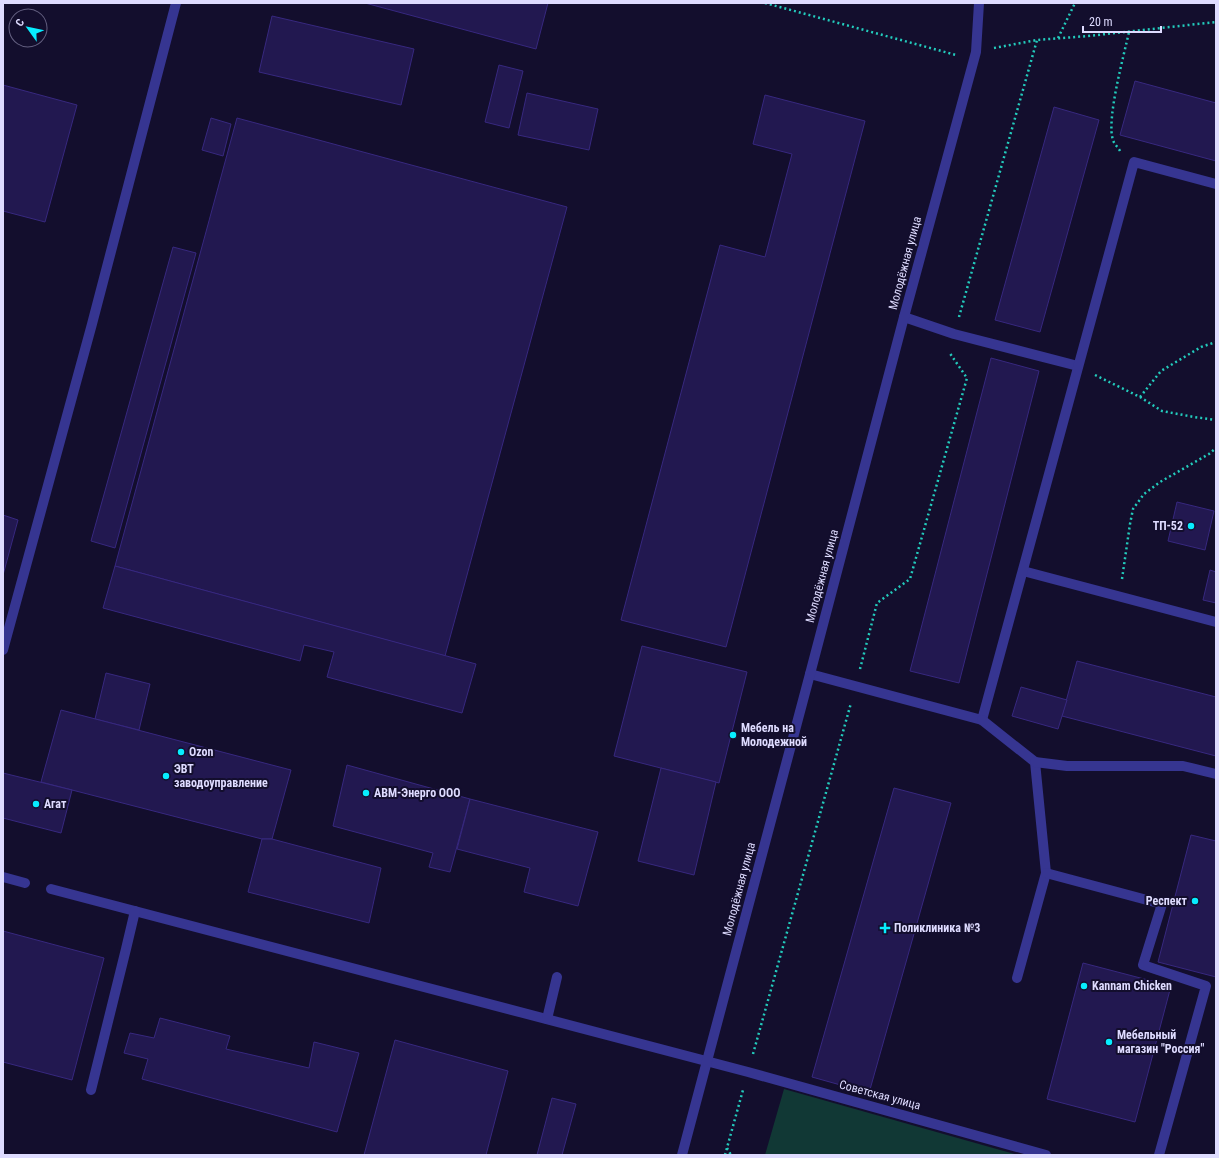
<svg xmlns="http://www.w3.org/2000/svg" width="1219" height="1158" font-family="'Roboto Condensed',sans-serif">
	<rect width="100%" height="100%" fill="#130e2d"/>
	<!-- green -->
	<polygon fill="#113835" points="784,1089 1018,1155 765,1155"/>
	<!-- building -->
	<g fill="#221850" stroke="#37287f">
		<polygon points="365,3 548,3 536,49"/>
		<polygon points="272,16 414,49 401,105 259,72"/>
		<polygon points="499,65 523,71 509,128 485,122"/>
		<polygon points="1135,81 1216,103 1216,161 1120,135"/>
		<polygon points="3,85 77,105 45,222 3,211"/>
		<polygon points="527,93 598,109 589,150 518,135"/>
		<polygon points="765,95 865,121 726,647 621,620 720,245 765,257 792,154 753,144"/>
		<polygon points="1054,107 1099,120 1040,332 995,320"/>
		<polygon points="211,118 231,124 223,156 202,150"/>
		<polygon points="237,118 567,207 445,656 115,566"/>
		<polygon points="173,247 196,253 115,548 91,541"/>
		<polygon points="991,358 1039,371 959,683 910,671"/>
		<polygon points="1177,502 1214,511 1205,550 1168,541"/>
		<polygon points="3,515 18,520 3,575"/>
		<polygon points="115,566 476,664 462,713 327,677 334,652 304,645 300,661 103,608"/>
		<polygon points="1210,570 1216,572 1216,603 1203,600"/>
		<polygon points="642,646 747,672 719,783 614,756"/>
		<polygon points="1077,661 1216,697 1216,756 1062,716"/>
		<polygon points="106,673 150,684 139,730 95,719"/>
		<polygon points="1021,687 1067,700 1058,729 1012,716"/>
		<polygon points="61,710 291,770 272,839 262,839 41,782"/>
		<polygon points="347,765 470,799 450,872 429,867 433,853 333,826"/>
		<polygon points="661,768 716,782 694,875 638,861"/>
		<polygon points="3,773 72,790 61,833 3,818"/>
		<polygon points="894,788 951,803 869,1093 812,1077"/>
		<polygon points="470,799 598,832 578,906 524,892 530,868 457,849"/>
		<polygon points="1191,835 1216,841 1216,977 1158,962"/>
		<polygon points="262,839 272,839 381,868 369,923 248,892"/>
		<polygon points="3,931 104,958 72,1080 3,1062"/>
		<polygon points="1083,963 1171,986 1135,1122 1047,1099"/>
		<polygon points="160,1018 230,1036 226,1049 309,1068 314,1042 359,1053 337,1132 142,1079 148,1059 124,1053 130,1033 154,1038"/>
		<polygon points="395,1040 508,1071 486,1155 364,1155"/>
		<polygon points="552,1098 576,1104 562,1155 537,1155"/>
	</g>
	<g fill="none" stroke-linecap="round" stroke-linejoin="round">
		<!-- path -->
		<g stroke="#23cbbc" stroke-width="2.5" stroke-dasharray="2 3" stroke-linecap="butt">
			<polyline points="765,3 956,55"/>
			<polyline points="1058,38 1075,3"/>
			<polyline points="994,48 1037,40 1088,36 1216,22"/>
			<path d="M1120,151C1118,147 1114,144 1113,140C1106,120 1124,55 1129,32"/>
			<polyline points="959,317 1037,40"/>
			<polyline points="1095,375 1140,397 1162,411 1194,417 1216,420"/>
			<polyline points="1140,397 1161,371 1201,347 1216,342"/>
			<polyline points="1122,579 1130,524 1133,509 1144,494 1160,482 1209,454 1216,448"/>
			<polyline points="860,669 877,603 910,579 967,378 949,352"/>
			<polyline points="753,1054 851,703"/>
			<polyline points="727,1148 731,1155"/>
			<polyline points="725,1155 743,1090"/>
		</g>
		<!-- service -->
		<g stroke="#363591" stroke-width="10">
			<polyline points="904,317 954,334 1078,366"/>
			<polyline points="1023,571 1216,622"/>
			<polyline points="3,650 92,324 176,3"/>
			<polyline points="810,674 982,720 1134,162 1216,184"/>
			<polyline points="982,720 1035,762 1046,873 1017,978"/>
			<polyline points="1035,762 1067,766 1183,766 1216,774"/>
			<polyline points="1046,873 1162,904 1143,965 1206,986 1159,1155"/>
			<polyline points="3,877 25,883"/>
			<polyline points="51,889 748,1072 1046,1155"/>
			<polyline points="547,1019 557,977"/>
			<polyline points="91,1090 126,949 135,911"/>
		</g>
		<!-- minor -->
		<polyline stroke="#363591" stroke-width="10" points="682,1155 810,674 904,317 976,52 979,3"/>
	</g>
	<!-- markers -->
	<g fill="#07edff" stroke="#130e2d" stroke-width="1.5">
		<circle cx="1191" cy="526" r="4"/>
		<circle cx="733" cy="735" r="4"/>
		<circle cx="181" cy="752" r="4"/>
		<circle cx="166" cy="776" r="4"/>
		<circle cx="366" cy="793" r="4"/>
		<circle cx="36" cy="804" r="4"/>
		<circle cx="1195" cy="901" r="4"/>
		<path d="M883 922h4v4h4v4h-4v4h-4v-4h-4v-4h4z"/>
		<circle cx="1084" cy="986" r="4"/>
		<circle cx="1109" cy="1042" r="4"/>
	</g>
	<g text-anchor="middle" stroke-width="4" stroke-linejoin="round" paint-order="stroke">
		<!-- street labels -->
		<g font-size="12" fill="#dedbff" stroke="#130e2d">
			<text transform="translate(905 263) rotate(-75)" y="4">Молодёжная улица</text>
			<text transform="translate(822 576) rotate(-75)" y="4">Молодёжная улица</text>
			<text transform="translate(739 889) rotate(-75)" y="4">Молодёжная улица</text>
			<text transform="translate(880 1095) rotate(15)" y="4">Советская улица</text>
		</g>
		<!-- poi labels -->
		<g font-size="12" font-weight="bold" fill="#dedbff" stroke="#130e2d" text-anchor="start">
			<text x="1183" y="530" text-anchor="end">ТП-52</text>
			<text x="741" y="732">Мебель на<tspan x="741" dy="14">Молодежной</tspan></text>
			<text x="189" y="756">Ozon</text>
			<text x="174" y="773">ЭВТ<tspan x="174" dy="14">заводоуправление</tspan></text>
			<text x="374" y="797">АВМ-Энерго ООО</text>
			<text x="44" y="808">Агат</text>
			<text x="1187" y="905" text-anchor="end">Респект</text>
			<text x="894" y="932">Поликлиника №3</text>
			<text x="1092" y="990">Kannam Chicken</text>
			<text x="1117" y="1039">Мебельный<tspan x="1117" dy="14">магазин "Россия"</tspan></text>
		</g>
	</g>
	<!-- border -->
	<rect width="1219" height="1158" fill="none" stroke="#dedbff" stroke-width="8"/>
	<!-- north arrow -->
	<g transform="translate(28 28) rotate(303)"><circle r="19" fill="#130e2d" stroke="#646081"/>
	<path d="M0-3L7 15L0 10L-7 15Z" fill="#07edff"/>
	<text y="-6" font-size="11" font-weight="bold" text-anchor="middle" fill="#dedbff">С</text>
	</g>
	<!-- scale -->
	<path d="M1083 26v6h78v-6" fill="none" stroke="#dedbff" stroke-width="2"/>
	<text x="1089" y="26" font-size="12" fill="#dedbff" stroke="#130e2d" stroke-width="3" paint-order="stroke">20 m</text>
</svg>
